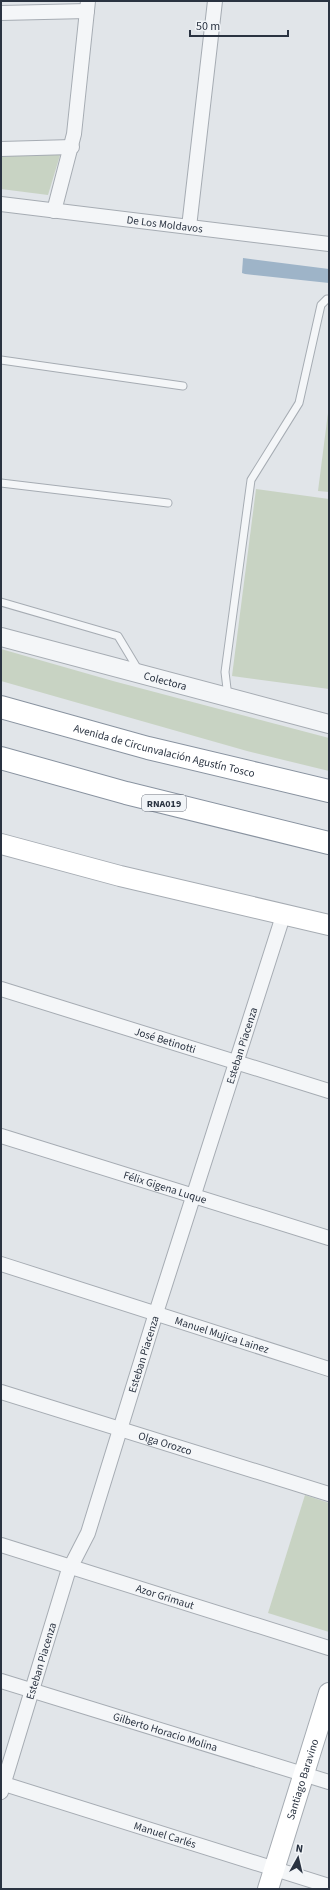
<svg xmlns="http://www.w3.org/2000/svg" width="330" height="1890" font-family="'Source Sans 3',sans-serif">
	<rect width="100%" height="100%" fill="#e1e5e9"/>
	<!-- green -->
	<g fill="#c8d3c3">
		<polygon points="61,152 48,195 1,189 1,153"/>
		<polygon points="329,405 329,492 318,491"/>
		<polygon points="256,489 329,499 329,689 232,676"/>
		<polygon points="1,649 113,681 329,738 329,771 247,751 1,681"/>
		<polygon points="305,1495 329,1503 329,1632 268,1613"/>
	</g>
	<!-- water -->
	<polygon fill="#9eb4c8" points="243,258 329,269 329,283 245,274 242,273"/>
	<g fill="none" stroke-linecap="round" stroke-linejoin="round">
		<defs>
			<g id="service">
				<polyline points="1,360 183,386"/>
				<polyline points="1,483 168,503"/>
				<polyline points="1,602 118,636 139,671"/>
				<polyline points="228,697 225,672 251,480 299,403 321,305 327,299 329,299"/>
			</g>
			<g id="minor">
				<polyline points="1,13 87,11"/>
				<polyline points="1,149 72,147"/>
				<path id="s1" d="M1,204L329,244"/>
				<polyline points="54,211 74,134 88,1"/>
				<polyline points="189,227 215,1"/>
				<path id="s2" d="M1,989L329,1091"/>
				<path id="s3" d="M1,1136L329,1238"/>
				<path id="s4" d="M1,1264L329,1369"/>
				<path id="s5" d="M1,1392L329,1494"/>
				<path id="s6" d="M1,1545L329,1648"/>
				<path id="s7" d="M1,1681L329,1782"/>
				<path id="s8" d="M1,1783L329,1886"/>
				<path id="s9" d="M1,1792L68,1572L88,1533L156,1313L283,916"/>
			</g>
			<g id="tertiary">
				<path id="s10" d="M1,637L329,724"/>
			</g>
			<g id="secondary">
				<polyline points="1,844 120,876 329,925"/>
				<path id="s11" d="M268,1889L329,1693"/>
			</g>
			<g id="motorway">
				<path id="s12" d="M1,707L148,748L329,791"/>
				<polyline points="1,758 126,793 329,843"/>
			</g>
		</defs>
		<!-- service casing -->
		<use href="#service" stroke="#a6acb3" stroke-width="9"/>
		<!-- minor casing -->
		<use href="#minor" stroke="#a6acb3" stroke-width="16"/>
		<!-- tertiary casing -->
		<use href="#tertiary" stroke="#a6acb3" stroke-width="20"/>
		<!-- secondary casing -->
		<use href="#secondary" stroke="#a6acb3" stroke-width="22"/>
		<!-- motorway casing -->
		<use href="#motorway" stroke="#8993a0" stroke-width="24"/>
		<!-- service -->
		<use href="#service" stroke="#f4f6f8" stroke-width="7"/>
		<!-- minor -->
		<use href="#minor" stroke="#f4f6f8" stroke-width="14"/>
		<!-- tertiary -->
		<use href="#tertiary" stroke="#f4f6f8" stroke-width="18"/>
		<!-- secondary -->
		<use href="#secondary" stroke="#fff" stroke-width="20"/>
		<!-- motorway -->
		<use href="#motorway" stroke="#fff" stroke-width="22"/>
	</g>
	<g text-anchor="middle" stroke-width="3" stroke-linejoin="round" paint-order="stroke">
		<!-- shield labels -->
		<rect fill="#f1f4f7" stroke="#666d78" stroke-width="1" x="142" y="795" width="44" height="16" rx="3"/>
		<g font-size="10" font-weight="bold" fill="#2a3341">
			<text x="164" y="807">RNA019</text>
		</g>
		<!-- street labels -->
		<g font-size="11" fill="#2a3341" stroke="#f1f4f7">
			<text dy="4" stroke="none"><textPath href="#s1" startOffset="165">De Los Moldavos</textPath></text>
			<text dy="4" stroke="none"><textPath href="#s10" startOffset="170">Colectora</textPath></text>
			<text dy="4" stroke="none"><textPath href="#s12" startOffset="169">Avenida de Circunvalación Agustín Tosco</textPath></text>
			<text dy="4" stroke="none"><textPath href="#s2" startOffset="172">José Betinotti</textPath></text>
			<text dy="4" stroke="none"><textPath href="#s9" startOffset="785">Esteban Piacenza</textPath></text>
			<text dy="4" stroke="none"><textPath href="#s3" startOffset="172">Félix Gigena Luque</textPath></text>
			<text dy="4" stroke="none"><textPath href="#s4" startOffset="232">Manuel Mujica Lainez</textPath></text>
			<text dy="4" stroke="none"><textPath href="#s9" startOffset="461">Esteban Piacenza</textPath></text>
			<text dy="4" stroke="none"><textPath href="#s5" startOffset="172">Olga Orozco</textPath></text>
			<text dy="4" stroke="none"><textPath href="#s6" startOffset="172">Azor Grimaut</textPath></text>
			<text dy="4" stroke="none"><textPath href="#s9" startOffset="137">Esteban Piacenza</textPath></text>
			<text dy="4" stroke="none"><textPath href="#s7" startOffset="172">Gilberto Horacio Molina</textPath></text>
			<text dy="4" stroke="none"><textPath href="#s11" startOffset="115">Santiago Baravino</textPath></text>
			<text dy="4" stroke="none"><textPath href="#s8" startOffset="172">Manuel Carlés</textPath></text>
		</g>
	</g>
	<!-- border -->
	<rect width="330" height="1890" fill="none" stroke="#2a3341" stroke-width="4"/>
	<!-- north arrow -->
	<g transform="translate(298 1858) rotate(8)" stroke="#f1f4f7" stroke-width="3" paint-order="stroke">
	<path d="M0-3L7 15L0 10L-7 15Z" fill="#2a3341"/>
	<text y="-6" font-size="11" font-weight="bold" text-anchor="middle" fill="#2a3341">N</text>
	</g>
	<!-- scale -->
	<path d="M190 30v6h98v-6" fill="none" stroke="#2a3341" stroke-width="2"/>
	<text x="196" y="30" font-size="12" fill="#2a3341" stroke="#f1f4f7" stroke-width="3" paint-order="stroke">50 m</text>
</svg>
